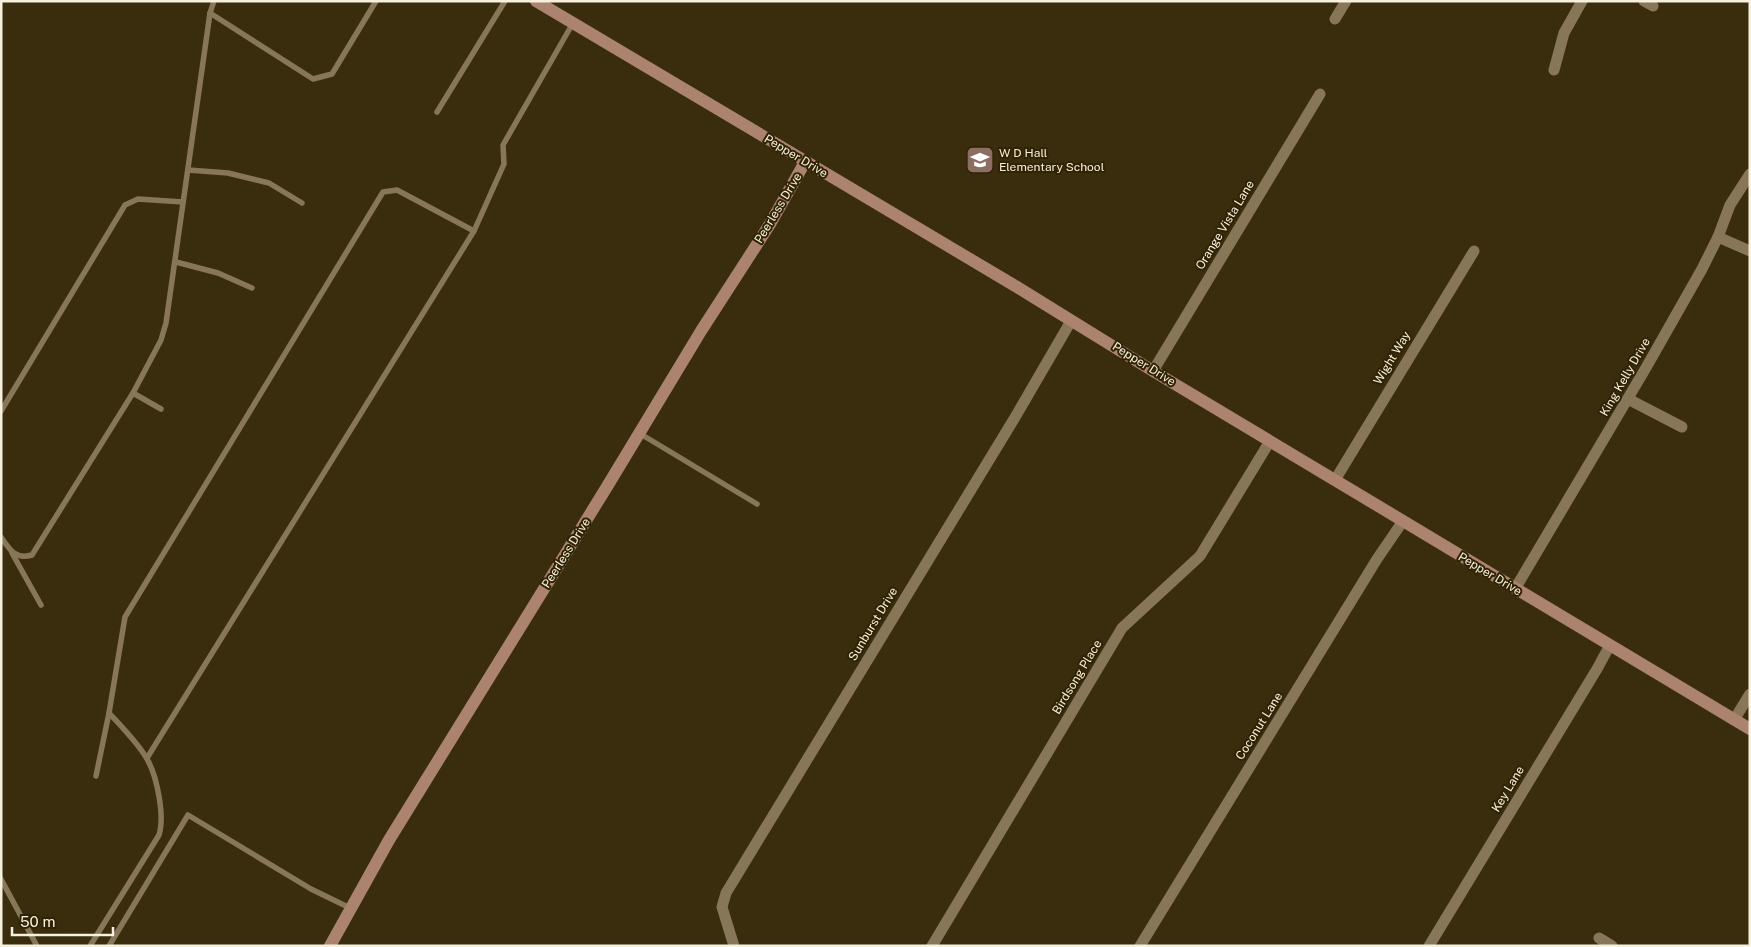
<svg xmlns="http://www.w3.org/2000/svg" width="1751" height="947" font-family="'Public Sans',sans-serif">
	<rect width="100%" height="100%" fill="#3a2d0e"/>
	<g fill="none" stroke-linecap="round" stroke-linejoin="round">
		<!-- lane -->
		<g stroke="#877758" stroke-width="5.5">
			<polyline points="210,13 313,79 332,74 376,1"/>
			<polyline points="437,112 505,1"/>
			<polyline points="188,170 228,173 269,183 302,203"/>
			<polyline points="176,262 218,273 252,288"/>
			<polyline points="133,393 161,409"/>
			<polyline points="1,411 125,205 138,199 183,202"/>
			<polyline points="639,433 757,504"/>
			<path d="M1,537C9,549 15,560 32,555L133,393L161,340L166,323L210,13L214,1"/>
			<polyline points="12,553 41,605"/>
			<polyline points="147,758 474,231 504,164 503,145 573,23"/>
			<polyline points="96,776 109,713 125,617 383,192 397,190 474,231"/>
			<polyline points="1,879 37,946"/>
			<path d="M90,946L159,835C165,816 157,776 147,759C139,744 121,726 109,713"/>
			<polyline points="109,946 188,815 311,889 350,908"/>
		</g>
		<!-- street -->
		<g stroke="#877758" stroke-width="11">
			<polyline points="1644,1 1653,6"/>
			<polyline points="1335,19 1346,1"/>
			<polyline points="1554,70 1564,33 1582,1"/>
			<polyline points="1718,237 1750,251"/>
			<polyline points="1153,371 1320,94"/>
			<polyline points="1628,399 1682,427"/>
			<polyline points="1335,480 1474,251"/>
			<polyline points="1515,589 1647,366 1702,269 1718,237 1730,205 1750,174"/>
			<polyline points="1734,720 1750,694"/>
			<polyline points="1599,938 1612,946"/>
			<polyline points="734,946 722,907 726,893 1017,414 1071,321"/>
			<polyline points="932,946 1122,628 1200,556 1270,441"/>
			<polyline points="1140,946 1377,559 1403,521"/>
			<polyline points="1429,946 1597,669 1610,645"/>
		</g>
		<!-- secondary -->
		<g stroke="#ab836e" stroke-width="12">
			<polyline points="536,1 1017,287 1153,371 1750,729"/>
			<polyline points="330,946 389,840 608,485 701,331 770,224 805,162"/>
		</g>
	</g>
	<!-- icons -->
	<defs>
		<symbol id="school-square" viewBox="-11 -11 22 22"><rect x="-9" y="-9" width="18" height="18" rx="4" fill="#8d6e63" stroke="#302304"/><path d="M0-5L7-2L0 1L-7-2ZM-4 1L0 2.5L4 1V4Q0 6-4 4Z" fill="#fff"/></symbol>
	</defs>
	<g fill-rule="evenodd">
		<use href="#school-square" x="964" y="144" width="32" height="32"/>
	</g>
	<g text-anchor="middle" stroke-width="4" stroke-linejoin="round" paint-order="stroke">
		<!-- poi labels -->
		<g font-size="12" fill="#f8f0de" stroke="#302304" text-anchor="start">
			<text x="999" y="157">W D Hall<tspan x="999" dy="14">Elementary School</tspan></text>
		</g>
		<!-- street labels -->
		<g font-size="12" fill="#f8f0de" stroke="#302304">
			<text transform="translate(796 156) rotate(31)" y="4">Pepper Drive</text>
			<text transform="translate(778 208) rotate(-59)" y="4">Peerless Drive</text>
			<text transform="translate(1225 225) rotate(-59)" y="4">Orange Vista Lane</text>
			<text transform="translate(1392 358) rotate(-59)" y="4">Wight Way</text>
			<text transform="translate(1144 364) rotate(32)" y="4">Pepper Drive</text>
			<text transform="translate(1625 377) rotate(-60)" y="4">King Kelly Drive</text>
			<text transform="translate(566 553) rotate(-58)" y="4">Peerless Drive</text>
			<text transform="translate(1490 574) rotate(31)" y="4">Pepper Drive</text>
			<text transform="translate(873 624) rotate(-59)" y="4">Sunburst Drive</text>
			<text transform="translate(1077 677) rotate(-59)" y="4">Birdsong Place</text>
			<text transform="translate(1259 726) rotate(-58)" y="4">Coconut Lane</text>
			<text transform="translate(1508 789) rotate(-59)" y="4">Key Lane</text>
		</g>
	</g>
	<!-- border -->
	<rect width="1751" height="947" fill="none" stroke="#f8f0de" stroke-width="5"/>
	<!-- scale -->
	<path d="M12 927v8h101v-8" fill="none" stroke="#f8f0de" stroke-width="2.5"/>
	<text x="20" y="927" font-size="15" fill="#f8f0de" stroke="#302304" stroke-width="4" paint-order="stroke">50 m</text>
</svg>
